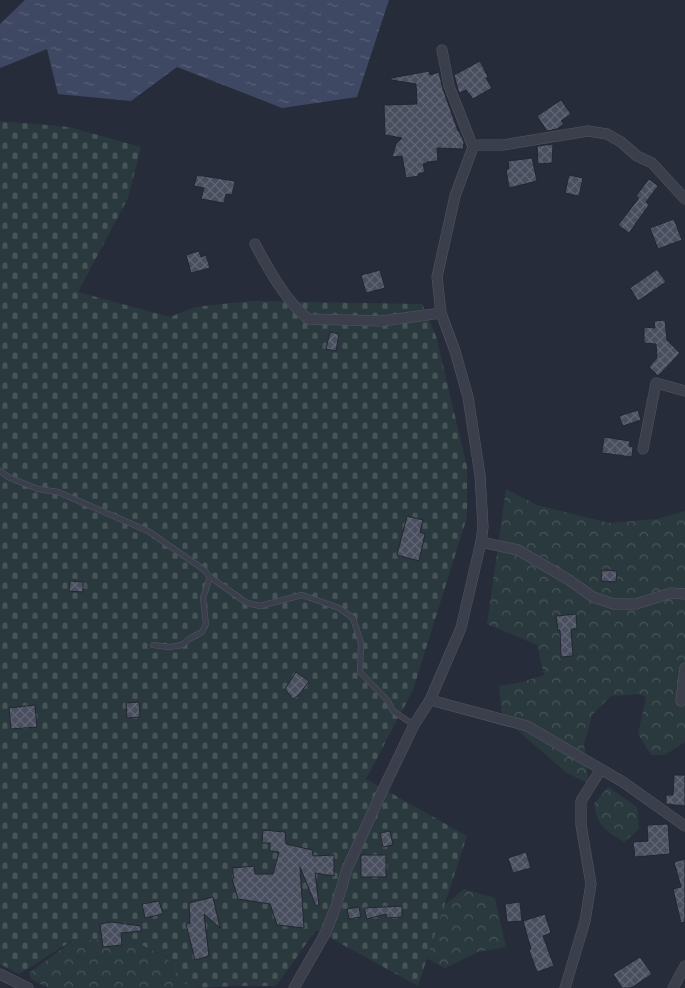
<svg xmlns="http://www.w3.org/2000/svg" width="685" height="988" font-family="'Archivo Narrow',sans-serif">
	<defs>
		<pattern id="forest-crowns" width="20" height="18" patternUnits="userSpaceOnUse" patternTransform="scale(1.25)"><rect width="20" height="18" fill="#2a393d"/><path d="M2 6a3 3 0 1 1 6 0M12 15a3 3 0 1 1 6 0" fill="none" stroke="#475458"/></pattern>
		<pattern id="cemetery-stones" width="16" height="16" patternUnits="userSpaceOnUse" patternTransform="scale(1.25)"><rect width="16" height="16" fill="#2a393d"/><path d="M2 7V4a2 2 0 0 1 4 0v3zM10 15v-3a2 2 0 0 1 4 0v3z" fill="#475458"/></pattern>
		<pattern id="water-ripples" width="26" height="14" patternUnits="userSpaceOnUse" patternTransform="scale(1.25)"><rect width="26" height="14" fill="#3f4862"/><path d="M2 4q2-2 4 0t4 0M15 11q2-2 4 0t4 0" fill="none" stroke="#586077"/></pattern>
		<pattern id="building-cross-hatch" width="8" height="8" patternUnits="userSpaceOnUse" patternTransform="scale(1.25)"><rect width="8" height="8" fill="#494f5f"/><path d="M0 0l8 8M0 8l8-8" fill="none" stroke="#616674"/></pattern>
	</defs>
	<rect width="100%" height="100%" fill="#272c3b"/>
	<!-- forest -->
	<g fill="url(#forest-crowns)">
		<polygon points="506,489 537,505 609,523 657,519 685,511 685,742 665,755 651,755 638,734 646,697 639,694 611,696 592,715 584,745 589,784 567,773 525,737 502,715 499,686 522,682 544,675 537,645 487,624"/>
		<path d="M608,787L637,807L639,829L624,842C605,830 598,827 594,804Z"/>
		<polygon points="464,889 495,898 506,947 478,952 445,968 424,957 418,927"/>
		<polygon points="75,939 133,941 167,957 179,979 193,988 48,988 31,979 29,973"/>
	</g>
	<!-- cemetery -->
	<polygon fill="url(#cemetery-stones)" points="0,121 69,127 141,147 128,198 78,292 170,317 195,307 250,301 422,304 436,336 467,467 467,517 413,690 366,779 467,836 418,986 316,930 276,986 233,986 193,988 179,980 167,957 133,941 75,939 19,974 0,964"/>
	<!-- water -->
	<polygon fill="url(#water-ripples)" points="25,0 389,0 357,97 282,108 177,67 131,101 58,94 47,49 0,68 0,24"/>
	<!-- building -->
	<g fill="url(#building-cross-hatch)" stroke="#222632">
		<polygon points="480,61 488,77 486,78 492,88 473,99 466,90 459,93 454,75"/>
		<polygon points="429,71 430,75 439,72 443,89 458,131 459,131 464,142 463,149 437,148 438,161 427,162 427,163 423,164 425,172 418,174 419,176 406,178 402,156 392,157 396,144 402,138 385,135 384,105 417,104 416,84 391,80 391,78"/>
		<polygon points="561,100 571,114 561,121 564,124 557,129 547,131 537,116"/>
		<polygon points="553,144 552,163 538,164 537,146"/>
		<polygon points="532,158 537,181 509,188 506,169 509,169 508,161"/>
		<polygon points="197,175 235,181 232,195 226,194 224,203 201,199 204,188 194,186"/>
		<polygon points="569,175 583,178 579,196 565,193"/>
		<polygon points="649,179 658,186 646,202 649,205 629,233 618,225 639,198 636,196"/>
		<polygon points="674,219 682,240 658,249 650,228"/>
		<polygon points="199,251 201,257 206,255 210,268 191,273 186,255"/>
		<polygon points="657,269 666,282 638,301 630,288"/>
		<polygon points="380,270 385,288 366,293 361,275"/>
		<polygon points="665,320 667,340 680,353 658,376 649,367 657,358 656,344 644,343 644,327 655,328 654,321"/>
		<polygon points="330,332 339,334 336,351 326,349"/>
		<polygon points="638,410 641,420 623,426 619,416"/>
		<polygon points="604,437 630,441 629,446 633,447 632,457 602,453"/>
		<polygon points="407,516 423,520 420,532 425,534 419,561 397,555"/>
		<polygon points="602,570 617,571 616,582 601,581"/>
		<polygon points="70,581 83,582 83,592 69,591"/>
		<polygon points="576,614 577,629 571,629 573,656 561,657 560,630 558,630 556,616"/>
		<polygon points="296,672 309,681 299,695 293,699 285,689"/>
		<polygon points="139,702 140,717 127,718 126,703"/>
		<polygon points="35,705 37,727 11,729 9,708"/>
		<polygon points="674,775 685,775 685,806 666,804 666,795 673,795"/>
		<polygon points="668,824 670,854 635,857 633,842 648,841 647,825"/>
		<polygon points="263,830 285,832 286,844 312,850 313,856 334,855 334,876 315,873 319,905 316,906 300,867 304,928 277,925 270,904 238,899 232,879 234,878 232,868 254,866 255,874 273,874 279,852 270,851 270,843 262,843"/>
		<polygon points="390,831 393,845 383,847 380,833"/>
		<polygon points="526,852 531,868 513,873 508,858"/>
		<rect x="361" y="855" width="25" height="22"/>
		<polygon points="685,859 685,922 681,923 673,889 681,887 674,862"/>
		<polygon points="213,897 220,928 204,914 209,956 195,960 186,924 190,923 189,903"/>
		<polygon points="159,901 163,914 145,918 142,904"/>
		<polygon points="520,902 522,921 507,922 505,904"/>
		<polygon points="402,906 402,917 387,918 386,914 367,919 364,908"/>
		<polygon points="359,907 361,917 349,919 347,909"/>
		<polygon points="545,914 551,933 543,936 554,966 537,972 529,950 531,949 523,921"/>
		<polygon points="111,922 141,926 141,931 121,933 122,945 103,947 100,924"/>
		<polygon points="640,957 652,974 631,988 622,988 613,974"/>
	</g>
	<g fill="none" stroke-linecap="round" stroke-linejoin="round">
		<defs>
			<g id="lane">
				<polyline points="0,471 10,478 38,489 58,492 148,531 203,569 210,577 247,603 260,606 302,595 339,608 353,618 361,643 360,672 388,701 393,711 414,725"/>
				<polyline points="153,645 169,647 182,645 189,639 202,632 206,624 203,598 210,577"/>
			</g>
			<g id="street">
				<polyline points="473,147 478,145 503,145 588,131 607,134 621,142 637,156 652,163 685,199"/>
				<path d="M255,244C269,270 285,300 308,319L382,321L441,313"/>
				<polyline points="643,449 656,383 685,391"/>
				<polyline points="481,542 518,550 569,580 593,597 614,604 636,604 671,593 685,594"/>
				<polyline points="430,700 527,726 623,782 685,826"/>
				<polyline points="681,701 685,668"/>
				<polyline points="0,974 28,988"/>
				<polyline points="294,988 326,932 336,906 347,869 378,800 414,725 430,700 461,628 481,542 483,527 480,475 468,397 455,351 441,313 437,277 455,196 473,147 449,86 442,50"/>
				<polyline points="565,988 585,921 591,884 581,825 581,801 601,769"/>
				<polyline points="673,988 685,966"/>
			</g>
		</defs>
		<!-- lane casing -->
		<use href="#lane" stroke="#535763" stroke-width="6"/>
		<!-- street casing -->
		<use href="#street" stroke="#535763" stroke-width="11"/>
		<!-- lane -->
		<use href="#lane" stroke="#3b3f4b" stroke-width="5"/>
		<!-- street -->
		<use href="#street" stroke="#3b3f4b" stroke-width="10"/>
	</g>
</svg>
